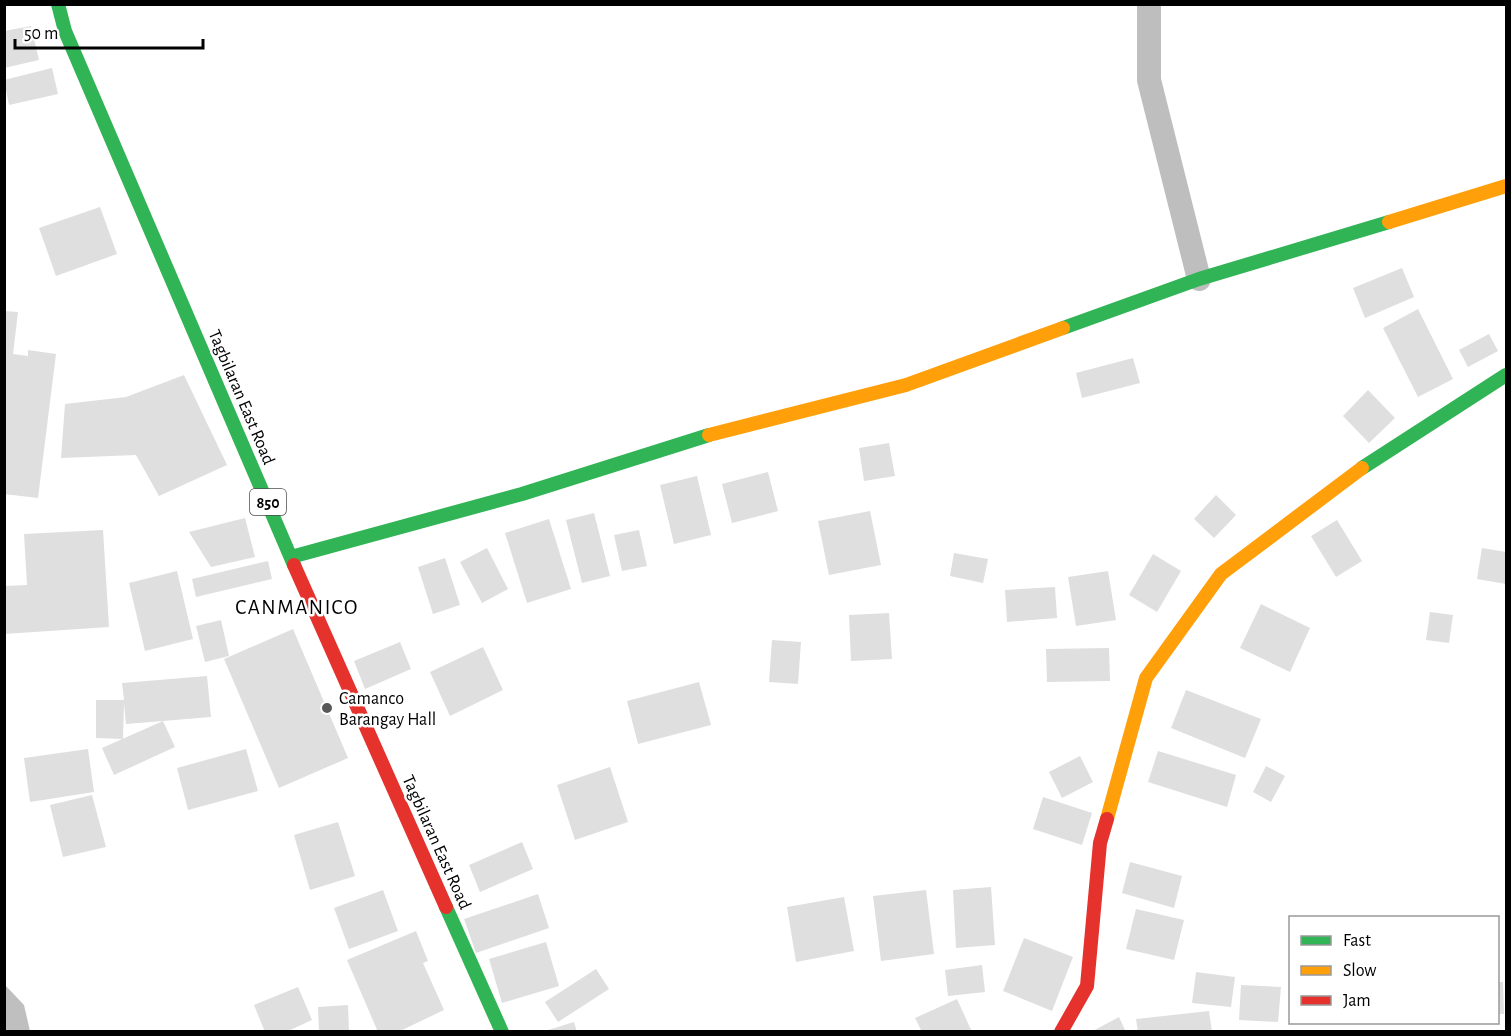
<svg xmlns="http://www.w3.org/2000/svg" width="1511" height="1036" font-family="'Alegreya Sans',sans-serif">
	<rect width="100%" height="100%" fill="#fff"/>
	<!-- water -->
	<polygon fill="#bfbfbf" points="5,985 24,1005 30,1031 5,1031"/>
	<!-- building -->
	<g fill="#dfdfdf">
		<polygon points="31,26 39,60 4,68 4,31"/>
		<polygon points="52,68 58,94 9,105 4,80"/>
		<polygon points="100,207 117,254 56,276 39,228"/>
		<polygon points="1402,268 1414,297 1365,318 1353,288"/>
		<polygon points="1418,309 1453,379 1418,397 1383,328"/>
		<polygon points="4,311 18,312 13,354 28,356 28,350 56,354 38,498 4,494"/>
		<polygon points="1489,334 1498,351 1468,367 1459,350"/>
		<polygon points="1133,358 1140,383 1082,398 1076,373"/>
		<polygon points="184,375 227,465 159,496 136,455 61,458 65,404 126,397"/>
		<polygon points="1368,390 1395,418 1369,443 1343,416"/>
		<polygon points="889,443 895,476 864,481 859,448"/>
		<polygon points="768,472 778,511 732,523 722,484"/>
		<polygon points="697,476 711,535 674,544 660,485"/>
		<polygon points="1216,495 1236,515 1214,538 1194,519"/>
		<polygon points="870,511 881,565 829,575 818,521"/>
		<polygon points="594,513 610,576 582,583 566,520"/>
		<polygon points="245,518 255,557 211,567 189,532"/>
		<polygon points="549,519 571,589 527,603 505,533"/>
		<polygon points="1337,520 1362,561 1336,577 1311,536"/>
		<polygon points="103,530 109,627 4,634 4,586 27,585 24,534"/>
		<polygon points="639,530 647,566 622,571 614,535"/>
		<polygon points="487,548 508,589 482,603 460,562"/>
		<polygon points="1482,548 1506,552 1506,584 1477,579"/>
		<polygon points="954,553 988,559 983,583 950,576"/>
		<polygon points="1153,554 1181,571 1157,612 1129,595"/>
		<polygon points="445,558 460,605 433,614 418,567"/>
		<polygon points="268,561 272,579 196,597 192,579"/>
		<polygon points="177,571 193,639 145,651 129,583"/>
		<polygon points="1108,571 1116,620 1076,626 1068,577"/>
		<polygon points="1055,587 1057,618 1007,622 1005,590"/>
		<polygon points="1261,604 1310,628 1290,672 1240,648"/>
		<polygon points="1430,612 1453,615 1449,643 1426,640"/>
		<polygon points="889,613 892,659 851,661 849,615"/>
		<polygon points="221,620 229,656 205,662 196,626"/>
		<polygon points="293,629 348,758 279,788 224,659"/>
		<polygon points="772,640 801,642 798,684 769,682"/>
		<polygon points="400,642 411,669 365,689 354,661"/>
		<polygon points="483,647 503,690 450,716 430,672"/>
		<polygon points="1109,648 1110,681 1047,682 1046,649"/>
		<polygon points="207,676 211,717 126,724 124,703 123,739 96,738 96,700 124,700 122,683"/>
		<polygon points="699,682 711,725 638,744 627,701"/>
		<polygon points="1186,690 1261,719 1245,758 1171,728"/>
		<polygon points="163,721 175,747 114,775 102,748"/>
		<polygon points="88,749 94,792 30,802 24,758"/>
		<polygon points="246,749 258,791 188,810 177,768"/>
		<polygon points="1158,751 1236,775 1227,807 1148,782"/>
		<polygon points="1080,756 1093,782 1062,798 1049,772"/>
		<polygon points="1266,766 1285,776 1271,802 1253,792"/>
		<polygon points="610,767 628,822 575,840 557,785"/>
		<polygon points="92,795 106,847 63,857 50,805"/>
		<polygon points="1043,797 1092,813 1082,845 1033,829"/>
		<polygon points="338,822 355,876 310,890 294,835"/>
		<polygon points="522,842 533,869 480,892 469,865"/>
		<polygon points="1130,862 1182,876 1174,908 1122,893"/>
		<polygon points="991,887 995,945 956,948 953,890"/>
		<polygon points="383,890 398,931 349,949 334,908"/>
		<polygon points="926,890 934,954 881,961 873,896"/>
		<polygon points="538,894 549,928 476,953 464,919"/>
		<polygon points="844,897 854,951 796,962 787,907"/>
		<polygon points="1136,909 1184,920 1174,960 1126,949"/>
		<polygon points="416,931 428,961 423,963 444,1010 398,1032 378,1032 347,960"/>
		<polygon points="1024,938 1073,957 1052,1011 1003,991"/>
		<polygon points="546,942 559,986 502,1003 489,959"/>
		<polygon points="982,965 985,992 948,996 945,970"/>
		<polygon points="596,969 609,989 558,1022 545,1002"/>
		<polygon points="1196,972 1235,977 1231,1007 1192,1003"/>
		<polygon points="1498,982 1503,982 1504,1014 1498,1014"/>
		<polygon points="1241,985 1281,987 1278,1022 1239,1020"/>
		<polygon points="298,987 312,1020 286,1032 265,1032 254,1005"/>
		<polygon points="957,999 972,1032 922,1032 915,1018"/>
		<polygon points="348,1005 349,1032 319,1032 318,1007"/>
		<polygon points="1209,1011 1212,1032 1138,1032 1136,1019"/>
		<polygon points="1119,1017 1126,1032 1091,1032"/>
		<polygon points="574,1022 577,1032 545,1032 545,1031"/>
	</g>
	<g fill="none" stroke-linecap="round" stroke-linejoin="round">
		<!-- street -->
		<polyline stroke="#bebebe" stroke-width="24" points="1149,4 1149,80 1199,279"/>
		<!-- fast -->
		<g stroke="#30b455" stroke-width="14">
			<polyline points="58,4 65,31 294,565"/>
			<polyline points="1063,328 1199,279 1389,222"/>
			<polyline points="1362,468 1506,375"/>
			<polyline points="291,557 522,494 709,435"/>
			<polyline points="446,907 502,1032"/>
		</g>
		<!-- slow -->
		<g stroke="#ff9f0a" stroke-width="14">
			<polyline points="1389,222 1506,186"/>
			<polyline points="709,435 906,385 1063,328"/>
			<polyline points="1107,819 1146,678 1221,574 1362,468"/>
		</g>
		<!-- jam -->
		<g stroke="#e5322d" stroke-width="14">
			<polyline points="294,565 446,907"/>
			<polyline points="1061,1032 1087,986 1100,843 1107,819"/>
		</g>
	</g>
	<!-- markers -->
	<circle fill="#595959" stroke="#fff" stroke-width="2" cx="327" cy="708" r="6"/>
	<g text-anchor="middle" stroke-width="5" stroke-linejoin="round" paint-order="stroke">
		<!-- shield labels -->
		<rect fill="#fff" stroke="#4c4c4c" stroke-width="1.5" x="250" y="489" width="36" height="26" rx="4.5"/>
		<g font-size="16" font-weight="bold" fill="#000">
			<text x="268" y="508">850</text>
		</g>
		<!-- street labels -->
		<g font-size="18" fill="#000" stroke="#fff">
			<text transform="translate(242 397) rotate(67)" y="6">Tagbilaran East Road</text>
			<text transform="translate(437 842) rotate(66)" y="6">Tagbilaran East Road</text>
		</g>
		<!-- poi labels -->
		<g font-size="18" fill="#000" stroke="#fff" text-anchor="start">
			<text x="339" y="704">Camanco<tspan x="339" dy="21">Barangay Hall</tspan></text>
		</g>
		<!-- quarter labels -->
		<g font-size="21" letter-spacing="1.5" fill="#000" stroke="#fff">
			<text x="297" y="614">CANMANICO</text>
		</g>
	</g>
	<!-- border -->
	<rect width="1511" height="1036" fill="none" stroke="#000000" stroke-width="12"/>
	<!-- legend -->
	<rect x="1289" y="916" width="210" height="108" fill="#ffffff" stroke="#999999" stroke-width="1.5"/>
	<rect x="1301" y="936" width="30" height="9" fill="#30b455" stroke="#999999" stroke-width="1.5"/>
	<text x="1343" y="946" font-size="18" fill="#000000">Fast</text>
	<rect x="1301" y="966" width="30" height="9" fill="#ff9f0a" stroke="#999999" stroke-width="1.5"/>
	<text x="1343" y="976" font-size="18" fill="#000000">Slow</text>
	<rect x="1301" y="996" width="30" height="9" fill="#e5322d" stroke="#999999" stroke-width="1.5"/>
	<text x="1343" y="1006" font-size="18" fill="#000000">Jam</text>
	<!-- scale -->
	<path d="M15 39v9h188v-9" fill="none" stroke="#000000" stroke-width="3"/>
	<text x="24" y="39" font-size="18" fill="#000000" stroke="#ffffff" stroke-width="4.5" paint-order="stroke">50 m</text>
</svg>
